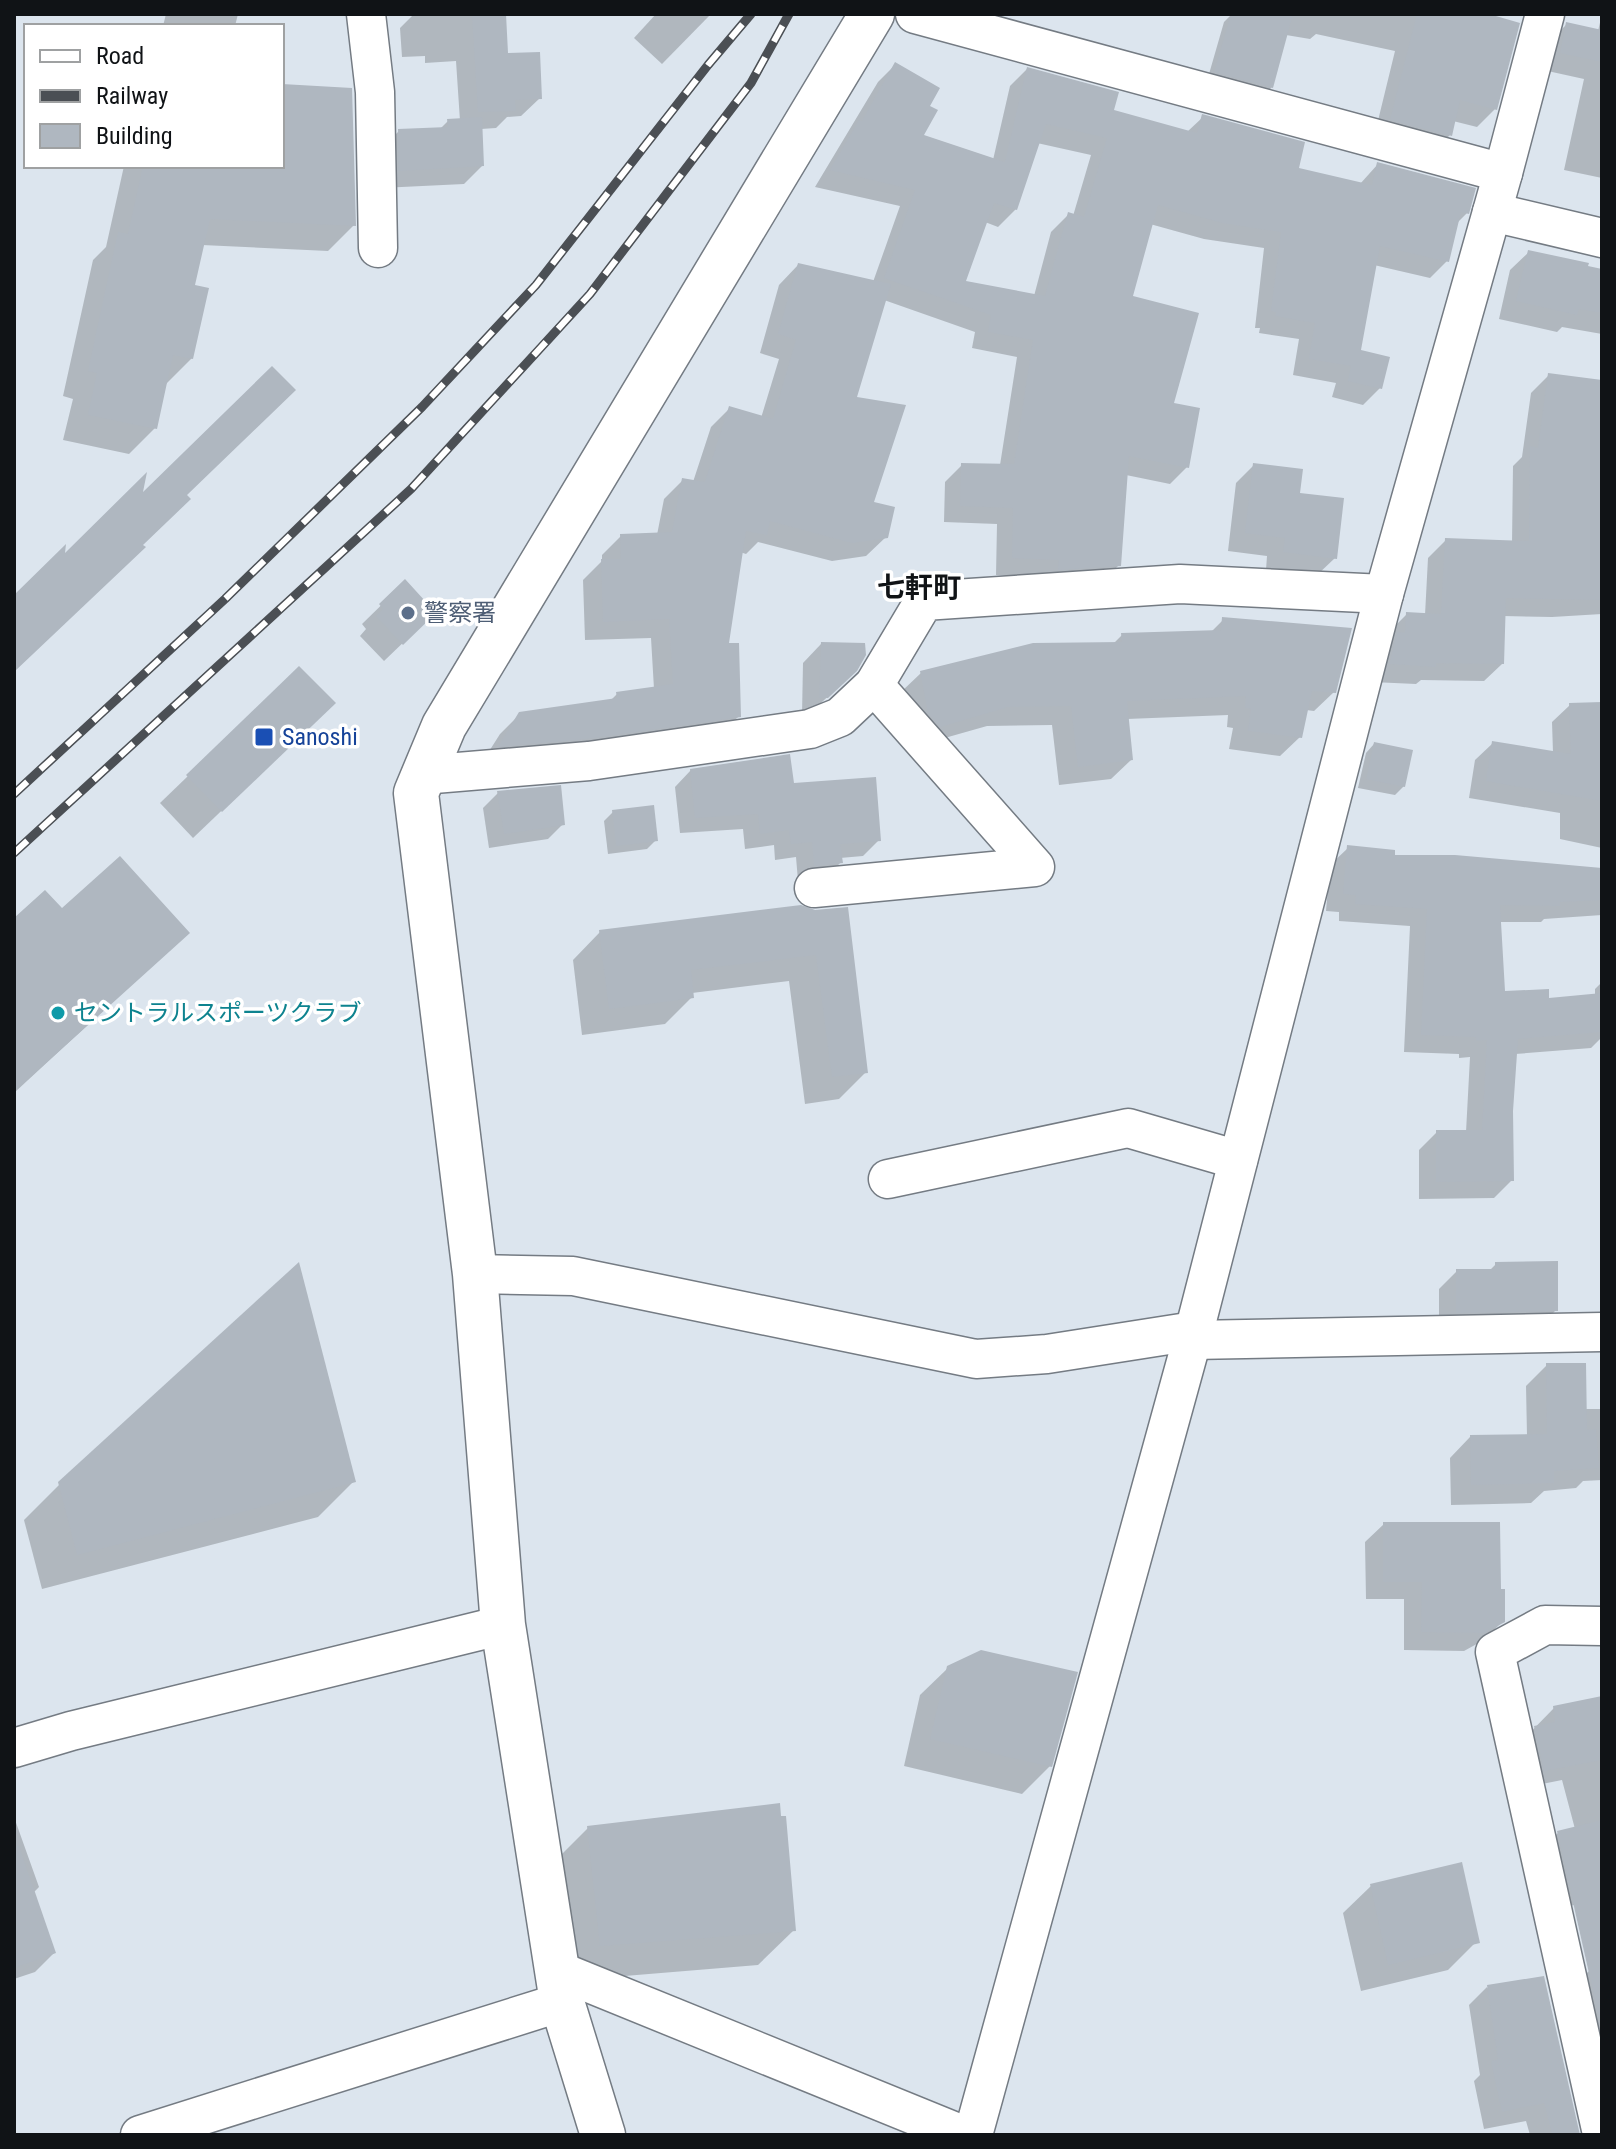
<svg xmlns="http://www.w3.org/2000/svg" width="1616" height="2149" font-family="'Roboto Condensed','Noto Sans JP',sans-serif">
	<rect width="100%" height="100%" fill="#dce5ee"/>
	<!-- shadow -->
	<g fill="#0003" fill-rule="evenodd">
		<polygon points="166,14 238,14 235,26 163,26"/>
		<polygon points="414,14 504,14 506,55 540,98 521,116 507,117 496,128 481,129 482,166 464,184 381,188 380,150 399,131 440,129 448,121 460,121 456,61 425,63 425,56 402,57 400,28"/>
		<polygon points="656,14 711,14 662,64 634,38"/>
		<polygon points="1232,14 1482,14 1495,109 1477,127 1453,121 1450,135 1432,153 1374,137 1395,51 1316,34 1310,39 1286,35 1272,87 1263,96 1207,81 1224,22"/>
		<polygon points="1602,14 1602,178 1564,170 1584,79 1543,70 1549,42 1567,24 1598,31"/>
		<path d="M895,65L927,106L921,136L993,160L1010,86L1027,69L1112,112L1187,132L1203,117L1296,170L1360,184L1378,164L1467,213L1456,224L1447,261L1430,278L1374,265L1359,352L1380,388L1363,405L1332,397L1336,383L1293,375L1299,339L1259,333L1260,328H1255L1264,248L1204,239L1150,224L1130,297L1171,405L1187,467L1170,484L1126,475L1119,565L1102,582L996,575L997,524L944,522L945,482L962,465H1000L1017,357L972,348L975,332L884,300L854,398L872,503L886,537L866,556L832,561L758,542L746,554L740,552L726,646L739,716L720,735L481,764L500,734L520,714L610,701L617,694L654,689L651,638L585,640L583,580L602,561V555L621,536L657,535L664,499L683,480L693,482L711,427L730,408L761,418L779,359L760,353L779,285L798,265L873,282L900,206L815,187L878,82ZM1037,143L1091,155L1073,216L1068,215L1051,232L1034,296L964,282L985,222L998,227L1016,209Z"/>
		<polygon points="282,86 354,225 328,251 202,245 193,286 192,358 166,384 155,428 129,454 63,440 73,399 63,396 93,260 106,247 124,166 282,166"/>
		<polygon points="1529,252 1602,271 1602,334 1562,327 1557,332 1499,319 1510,270"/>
		<polygon points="1549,375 1602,382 1602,614 1552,617 1503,616 1502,664 1484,681 1421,680 1416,684 1372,682 1389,632 1407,614 1425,615 1428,558 1446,540 1512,543 1513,466 1522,457 1531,393"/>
		<polygon points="1254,465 1298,495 1335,558 1316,576 1266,570 1267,556 1228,551 1236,483"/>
		<polygon points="405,582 434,613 384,661 360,636 366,629 362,624"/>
		<polygon points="1223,620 1334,692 1314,711 1306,710 1300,737 1280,756 1229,749 1233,728 1227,727 1228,715 1127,719 1131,760 1111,779 1059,785 1052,725 987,726 920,745 901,692 921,673 1113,644 1122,635 1211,632"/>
		<polygon points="821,644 836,689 808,715 802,715 803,663"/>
		<polygon points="299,669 306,730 193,838 160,803"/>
		<polygon points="1602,704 1602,848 1560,839 1560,813 1469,798 1475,760 1493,743 1553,753 1552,722 1570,705"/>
		<polygon points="1374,744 1404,786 1395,795 1358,788 1366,753"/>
		<polygon points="691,770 879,840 863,856 840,858 841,862 825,879 798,881 796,857 775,860 774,845 745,849 743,829 680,833 675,787"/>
		<polygon points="498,793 563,824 548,839 489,848 483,808"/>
		<polygon points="613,812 656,840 647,849 608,854 604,821"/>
		<polygon points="1348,848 1393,857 1602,870 1602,915 1544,919 1541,922 1499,922 1503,993 1548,1000 1595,995 1595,989 1602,982 1602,1037 1591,1048 1515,1054 1511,1111 1512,1180 1494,1198 1419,1199 1419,1150 1437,1132 1466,1132 1470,1057 1459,1058 1459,1054 1404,1052 1410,926 1339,921 1339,912 1326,911 1330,865"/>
		<polygon points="801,907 866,1072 839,1099 805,1104 789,981 692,993 692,997 665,1024 582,1035 573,960 600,932"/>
		<polygon points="62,911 187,933 14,1093 14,920"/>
		<polygon points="1496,1264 1556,1310 1538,1328 1439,1330 1439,1289 1457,1271 1489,1271"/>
		<polygon points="1547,1365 1585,1409 1602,1409 1602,1480 1583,1481 1576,1488 1544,1491 1531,1503 1451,1505 1450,1458 1470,1437 1527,1436 1526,1386"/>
		<polygon points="354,1481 318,1517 42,1589 24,1520 60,1484"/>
		<polygon points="1384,1524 1499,1590 1503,1621 1484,1640 1464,1651 1404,1650 1404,1599 1366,1599 1365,1542"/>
		<polygon points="948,1668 1050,1766 1022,1794 904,1766 920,1695"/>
		<polygon points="1602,1698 1602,1898 1554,1910 1541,1850 1558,1833 1575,1829 1562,1780 1527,1787 1518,1745 1554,1708"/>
		<polygon points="14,1817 39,1887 33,1893 54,1953 35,1972 14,1979"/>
		<polygon points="588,1828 794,1930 758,1965 564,1981 553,1863"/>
		<polygon points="1371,1886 1475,1943 1448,1970 1361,1991 1343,1913"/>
		<polygon points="1602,1969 1602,2044 1585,2047 1572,1988 1589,1971"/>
		<polygon points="1487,1987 1578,2135 1530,2135 1526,2121 1484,2129 1474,2081 1480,2075 1469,2005"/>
	</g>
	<!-- building -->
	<g fill="#afb7c0" fill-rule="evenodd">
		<polygon points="472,14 506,14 508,53 540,52 542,99 515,100 516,111 478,112"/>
		<polygon points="1231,14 1293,14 1273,88 1214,72"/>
		<polygon points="1417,14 1489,14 1520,23 1497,110 1460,100 1452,136 1390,120"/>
		<polygon points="1566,22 1602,30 1602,62 1560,53"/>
		<path d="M895,62L940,88L930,106L938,110L924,135L1005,162L1027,67L1119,92L1114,110L1197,133L1202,114L1305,142L1299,168L1372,185L1377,162L1476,188L1469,214L1461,212L1449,262L1380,246L1361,350L1390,357L1382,389L1348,381L1351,366L1309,359L1315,323L1275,316L1276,312L1271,311L1281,232L1222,223L1158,205L1133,296L1199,313L1174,403L1200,408L1189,468L1129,456L1121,566L1058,570L1059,560L1012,558L1013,508L960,506L961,463L1014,464L1033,340L988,332L991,315L884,278L915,190L830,170L859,120L862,121ZM1046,124L1107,138L1084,217L1068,212L1045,296L966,281L994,203L1017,210Z"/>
		<polygon points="282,84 352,88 356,226 210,219 195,285 209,288 193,359 173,355 157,429 88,415 97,373 88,371 118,232 128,234 143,166 282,166"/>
		<polygon points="482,117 484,166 399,171 398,129 448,127 447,119"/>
		<polygon points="1528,250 1589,263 1588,266 1602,269 1602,313 1579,309 1577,315 1516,301"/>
		<polygon points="798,263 891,284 857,397 906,405 874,502 895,507 888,538 852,543 770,521 767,535 746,531 729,643 739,643 741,717 586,739 498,747 519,712 617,698 616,692 673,684 669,619 603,622 601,559 621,559 620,534 672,532 682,478 705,482 729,406 773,419 796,340 778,334"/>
		<polygon points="272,366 296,390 187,495 191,499 143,545 146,547 14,672 14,595 66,544 65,553 147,472 143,492"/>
		<polygon points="1548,373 1602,380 1602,600 1506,598 1504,664 1436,663 1436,667 1389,664 1397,632 1405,633 1406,612 1441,614 1445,538 1529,541 1530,446 1538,448"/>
		<polygon points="1253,463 1303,469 1300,493 1344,498 1337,559 1283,552 1285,538 1245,533"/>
		<polygon points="405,579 436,613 403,645 376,616 383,609 379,604"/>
		<polygon points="1222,617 1352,628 1336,693 1312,691 1302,738 1248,731 1251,709 1245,708 1246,696 1127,701 1133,760 1078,767 1071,706 1008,707 940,727 928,713 920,671 1033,643 1122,642 1121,633 1221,630"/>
		<polygon points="821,642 865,643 866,655 857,671 828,698 819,698"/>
		<polygon points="299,666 336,703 222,812 186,775"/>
		<polygon points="1602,702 1602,801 1486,781 1492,741 1571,754 1569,703"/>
		<polygon points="1374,742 1413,750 1405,787 1366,779"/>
		<polygon points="790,754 794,783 876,777 881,841 840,844 843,863 814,866 812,842 791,844 789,830 760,834 758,814 695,818 690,769"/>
		<polygon points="561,785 565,825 504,834 497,791"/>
		<polygon points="654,805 658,841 616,846 612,810"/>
		<polygon points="1347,845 1395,850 1395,855 1455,855 1602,868 1602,900 1560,902 1560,906 1500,905 1505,991 1549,989 1549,998 1602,993 1602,1032 1518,1039 1513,1111 1514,1181 1436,1182 1436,1130 1482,1130 1487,1040 1476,1041 1475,1037 1421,1035 1427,909 1355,904 1356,895 1343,894"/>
		<polygon points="120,856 190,933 14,1092 14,918 45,890 62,908"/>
		<polygon points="801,905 815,910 848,907 868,1073 832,1077 816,955 691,970 694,998 609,1009 599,930"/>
		<polygon points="1558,1261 1558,1311 1456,1313 1456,1269 1495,1269 1495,1262"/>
		<polygon points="299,1262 356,1482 77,1555 58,1482"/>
		<polygon points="1546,1363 1586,1363 1587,1430 1596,1429 1599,1468 1554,1471 1554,1483 1471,1485 1470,1435 1547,1434"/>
		<polygon points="1383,1522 1500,1522 1501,1589 1505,1589 1505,1622 1484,1633 1421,1632 1422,1582 1383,1582"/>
		<polygon points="981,1650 1078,1672 1052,1767 930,1739 947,1666"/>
		<polygon points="1602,1696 1602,1760 1544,1771 1534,1726 1555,1722 1553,1706"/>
		<polygon points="780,1803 781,1816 786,1816 796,1931 600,1946 587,1826"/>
		<polygon points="1602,1820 1602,2031 1557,1831"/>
		<polygon points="19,1846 56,1953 14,1968 14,1847"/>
		<polygon points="1462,1862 1480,1943 1388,1965 1370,1884"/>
		<polygon points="1544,1976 1580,2135 1552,2135 1544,2103 1502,2112 1491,2061 1498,2060 1487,1985"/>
	</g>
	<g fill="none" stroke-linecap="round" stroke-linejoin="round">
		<defs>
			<g id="street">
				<polyline points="366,14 375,92 378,248"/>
				<polyline points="915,14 1503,173"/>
				<polyline points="1492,212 1602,238"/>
				<polyline points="422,775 589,761 810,729 840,717 874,685 924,601 1180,584 1384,594"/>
				<polyline points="814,888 1035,867 874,685"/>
				<polyline points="888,1179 1128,1128 1238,1160"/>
				<polyline points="475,1274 573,1276 976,1359 1047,1354 1194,1331"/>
				<polyline points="1192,1340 1602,1332"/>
				<polyline points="1602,1626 1545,1625 1495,1652 1602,2134"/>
				<polyline points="14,1748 71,1731 503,1625"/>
				<polyline points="557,1970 963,2135"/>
				<polyline points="140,2135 562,2002"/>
				<polyline points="973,2135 1192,1340 1384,594 1503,173 1545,14"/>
			</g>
			<polyline id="secondary" points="603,2135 562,2002 503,1625 475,1274 416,793 444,726 872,14"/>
		</defs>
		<!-- street casing -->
		<use href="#street" stroke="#747b83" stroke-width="41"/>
		<!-- secondary casing -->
		<use href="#secondary" stroke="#747b83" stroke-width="47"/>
		<!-- street -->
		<use href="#street" stroke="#fff" stroke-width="38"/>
		<!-- secondary -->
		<use href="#secondary" stroke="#fff" stroke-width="44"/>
		<defs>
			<g id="rail">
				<polyline points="14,794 225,599 422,407 536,285 708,65 751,14"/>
				<polyline points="14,853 411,489 590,294 751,83 789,14"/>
			</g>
		</defs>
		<!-- rail casing -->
		<use href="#rail" stroke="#4b4f54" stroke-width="9"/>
		<!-- rail -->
		<use href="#rail" stroke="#fff" stroke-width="6" stroke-dasharray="18" stroke-linecap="butt"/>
	</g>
	<!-- markers -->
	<circle fill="#5c6f8a" stroke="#fff" stroke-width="3" cx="408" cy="613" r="8"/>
	<rect fill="#1a4fb4" stroke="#fff" stroke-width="3" x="254" y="727" width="20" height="20" rx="4"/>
	<circle fill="#0f9aa8" stroke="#fff" stroke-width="3" cx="58" cy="1013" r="8"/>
	<g text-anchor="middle" stroke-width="7" stroke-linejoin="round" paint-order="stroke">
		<!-- service labels -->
		<g font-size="24" fill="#4e5e75" stroke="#fff" text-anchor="start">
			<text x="424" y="621">警察署</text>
		</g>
		<!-- transit labels -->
		<g font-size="24" fill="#164399" stroke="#fff" text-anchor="start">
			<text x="282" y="745">Sanoshi</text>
		</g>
		<!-- culture labels -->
		<g font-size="24" fill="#0d838f" stroke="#fff" text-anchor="start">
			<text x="74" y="1021">セントラルスポーツクラブ</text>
		</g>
		<!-- quarter labels -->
		<g font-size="28" font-weight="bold" fill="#101316" stroke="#fff">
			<text x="919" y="597">七軒町</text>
		</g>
	</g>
	<!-- border -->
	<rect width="1616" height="2149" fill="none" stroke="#101316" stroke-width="32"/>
	<!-- legend -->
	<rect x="24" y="24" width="260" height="144" fill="#ffffff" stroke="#9fa1a2" stroke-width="2"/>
	<rect x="40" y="50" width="40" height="12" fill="#ffffff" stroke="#9fa1a2" stroke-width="2"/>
	<text x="96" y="64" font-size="24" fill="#101316">Road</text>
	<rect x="40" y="90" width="40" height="12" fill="#4b4f54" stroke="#9fa1a2" stroke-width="2"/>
	<text x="96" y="104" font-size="24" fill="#101316">Railway</text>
	<rect x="40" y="124" width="40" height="24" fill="#afb7c0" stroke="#9fa1a2" stroke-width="2"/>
	<text x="96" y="144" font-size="24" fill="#101316">Building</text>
</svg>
